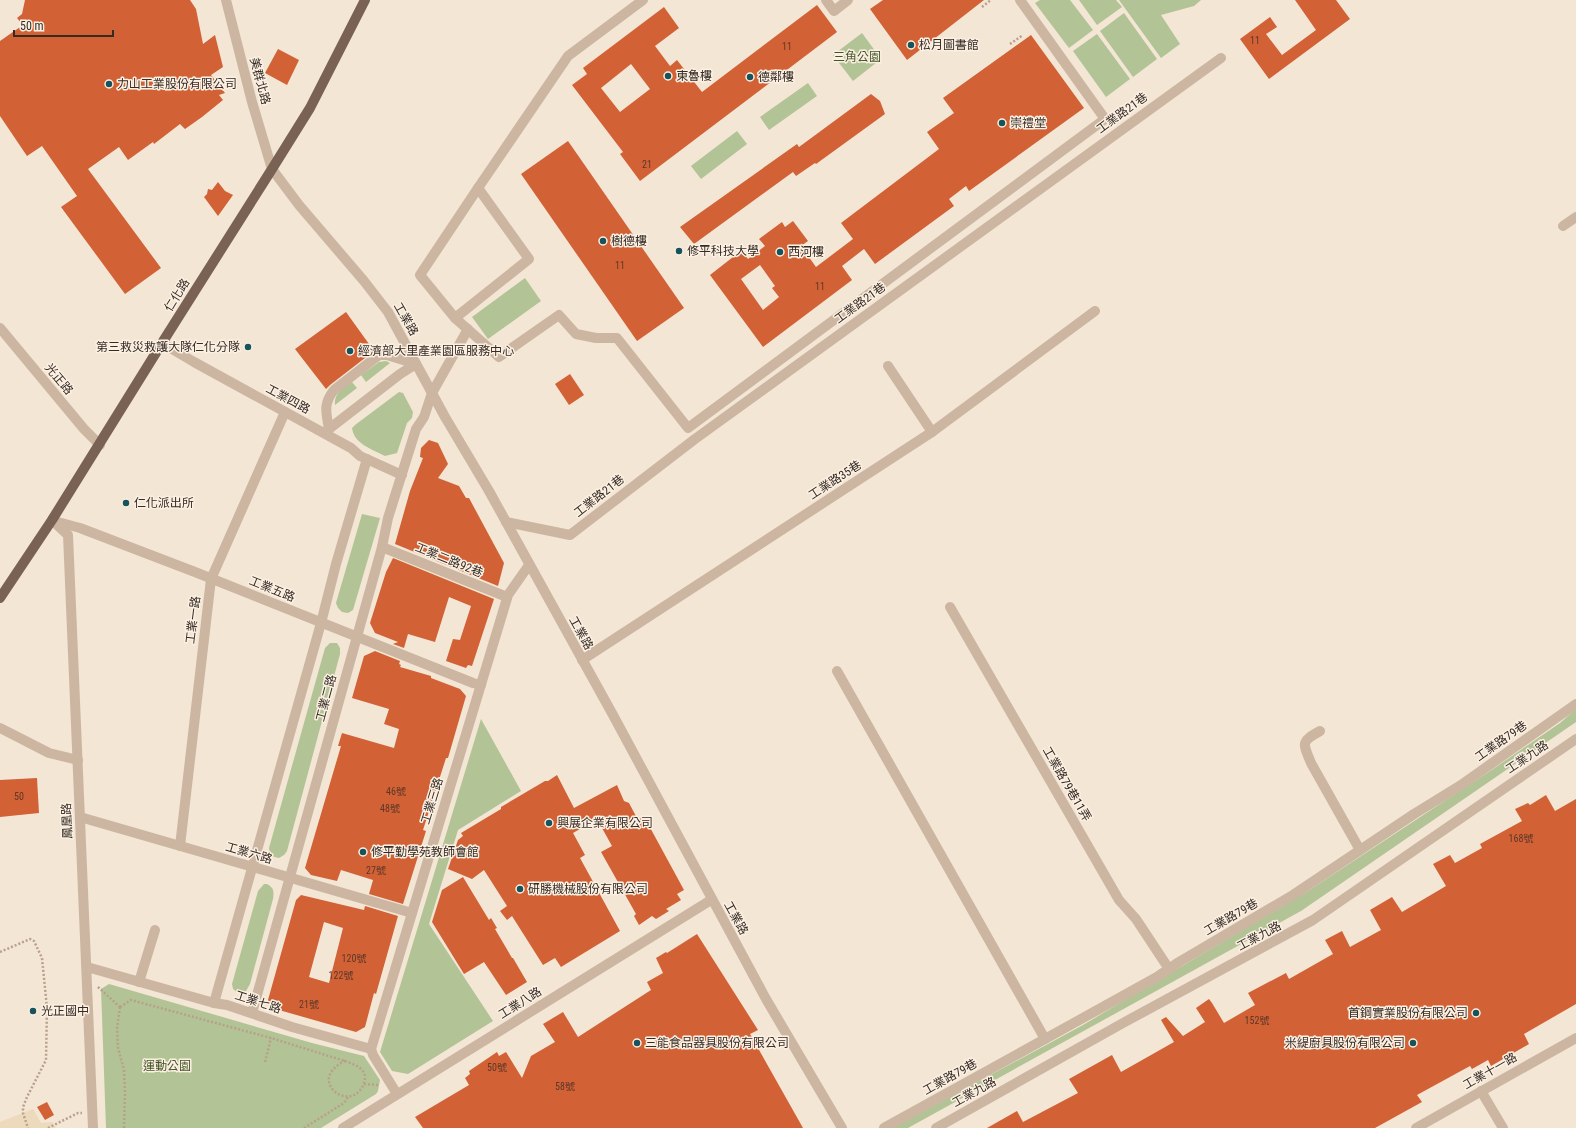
<svg xmlns="http://www.w3.org/2000/svg" width="1576" height="1128" font-family="'Roboto Condensed','Noto Sans TC',sans-serif">
	<rect width="100%" height="100%" fill="#f3e6d5"/>
	<!-- green -->
	<g fill="#b2c395">
		<polygon points="1040,0 1070,0 1093,30 1069,48 1035,3"/>
		<polygon points="1079,0 1116,0 1122,7 1097,25"/>
		<polygon points="1119,0 1201,0 1194,6 1161,15 1180,44 1161,58"/>
		<polygon points="1124,13 1157,59 1133,77 1100,31"/>
		<polygon points="862,33 881,59 853,81 833,55"/>
		<polygon points="1097,34 1130,79 1106,97 1073,51"/>
		<polygon points="808,83 817,96 769,130 760,117"/>
		<polygon points="737,131 747,144 701,179 691,166"/>
		<polygon points="525,278 541,301 488,339 472,317"/>
		<polygon points="386,361 390,363 366,382 361,375 379,362"/>
		<path d="M352,382L357,388L335,405C334,393 343,388 352,382Z"/>
		<path d="M399,392L403,393L413,412L412,418L407,423L397,453L385,456C372,449 354,444 352,428L355,425Z"/>
		<polygon points="362,514 380,518 353,610 348,613 342,612 338,608 336,603"/>
		<path d="M330,643H337L340,648V654L287,851L284,855L279,858C272,857 270,855 269,848L325,648Z"/>
		<polygon points="1576,709 1576,722 1301,911 908,1128 892,1128 1083,1025 1308,891 1493,769 1560,723"/>
		<polygon points="481,719 521,791 458,830 429,924 493,1021 408,1074 392,1071 380,1052"/>
		<path d="M264,884H267C274,888 274,891 273,899L250,984L246,991L238,993L233,989L232,984L258,891Z"/>
		<polygon points="109,984 312,1043 364,1056 380,1080 378,1091 376,1094 321,1128 106,1128 101,989"/>
	</g>
	<!-- plaza -->
	<polygon fill="#edd9bb" points="33,1109 41,1123 52,1122 56,1128 0,1128 0,1122"/>
	<!-- building -->
	<g fill="#d26135" fill-rule="evenodd">
		<polygon points="25,0 190,0 196,9 203,44 215,35 223,67 211,75 225,93 219,95 223,100 202,117 185,129 180,124 154,144 153,142 128,160 119,147 88,169 161,268 125,294 61,207 77,196 42,146 27,156 0,116 0,41 23,25 17,18 22,14"/>
		<polygon points="883,0 984,0 907,60 870,9"/>
		<polygon points="1295,0 1336,0 1350,19 1269,79 1240,39 1270,17 1277,27 1266,34 1282,55 1316,30"/>
		<path d="M817,5L837,32L640,181L620,154L623,152L572,85L587,74L583,68L664,7L679,28L655,46L670,66L677,60L702,92ZM631,64L650,89L620,112L601,88Z"/>
		<path d="M1031,35L1084,108L969,191L966,186L949,199L954,206L875,264L864,249L842,266L852,280L763,347L710,275L742,250L748,259L765,246L759,239L782,222L785,227L793,221L808,241L801,246L816,267L853,239L841,223L939,149L927,132L954,113L943,98ZM760,265L775,286L772,288L779,297L763,310L741,279Z"/>
		<polygon points="278,49 299,60 287,85 265,73"/>
		<polygon points="871,94 880,101 885,114 816,164 815,163 796,176 793,172 694,244 680,227 797,144 799,147"/>
		<polygon points="568,141 684,308 637,341 521,174"/>
		<polygon points="218,182 225,191 233,195 218,216 204,197 207,194 208,189 212,190"/>
		<polygon points="346,312 374,351 330,385 326,389 295,349"/>
		<polygon points="570,374 584,395 569,405 555,384"/>
		<polygon points="429,440 438,443 448,464 438,478 459,486 466,498 469,498 504,563 498,586 395,544 410,491 423,458 420,457 421,448"/>
		<polygon points="393,558 494,599 472,666 468,665 466,668 446,661 453,639 460,640 471,606 449,597 435,642 408,634 404,648 393,644 398,642 375,633 370,623 386,572"/>
		<polygon points="375,651 400,661 399,664 401,665 400,667 431,676 431,678 460,689 466,696 448,758 446,758 423,830 426,831 403,904 369,894 373,880 341,870 337,881 311,875 305,868 341,746 338,746 342,733 394,748 399,729 384,724 389,709 352,698 364,656"/>
		<polygon points="557,775 574,808 617,785 624,801 629,803 638,820 642,817 647,822 684,890 677,894 681,900 666,909 669,911 656,919 652,916 639,925 634,916 636,914 601,852 612,846 597,819 573,833 585,855 580,858 620,931 561,967 555,958 543,965 512,916 507,920 500,911 507,906 484,870 472,879 448,869 458,840 463,836 461,833 501,809 501,807 545,781 548,781"/>
		<polygon points="37,778 39,813 0,817 0,780"/>
		<polygon points="1546,795 1555,811 1576,799 1576,1004 1524,1034 1529,1044 1491,1066 1488,1060 1472,1069 1470,1066 1417,1095 1422,1102 1375,1128 987,1128 1017,1111 1023,1122 1078,1093 1069,1079 1112,1055 1121,1072 1174,1042 1161,1020 1166,1017 1183,1036 1205,1022 1196,1008 1209,999 1212,1003 1224,1023 1255,1005 1248,993 1286,973 1289,979 1333,954 1325,940 1342,931 1350,947 1381,930 1370,910 1392,897 1402,912 1446,886 1433,864 1450,855 1455,863 1482,848 1480,844 1522,821 1515,809 1528,803 1530,805"/>
		<polygon points="463,877 489,920 491,918 497,928 495,929 512,958 513,958 527,982 506,995 484,962 464,974 432,922 442,890"/>
		<path d="M301,895L364,910L365,906L398,916L376,994L374,993L365,1027L356,1032L272,1008L268,1000L296,900ZM324,922L343,928L329,983L309,977Z"/>
		<polygon points="697,934 758,1030 750,1034 803,1128 423,1128 415,1117 469,1085 465,1078 470,1074 469,1071 497,1052 499,1056 506,1052 522,1078 531,1056 555,1042 543,1024 563,1012 578,1037 651,990 647,982 663,973 656,958 666,952 667,953"/>
		<polygon points="47,1102 54,1115 45,1120 37,1107"/>
	</g>
	<g fill="none" stroke-linecap="round" stroke-linejoin="round">
		<!-- path -->
		<g stroke="#b8a08b" stroke-width="2.5" stroke-dasharray="2 2" stroke-linecap="butt">
			<polyline points="982,7 991,0"/>
			<polyline points="1010,44 1023,35"/>
			<polyline points="0,952 30,939 34,941 42,958 47,1008 46,1060 27,1097 23,1107 23,1113 28,1128"/>
			<polyline points="98,987 120,1007"/>
			<polyline points="120,1007 131,1000 271,1038 345,1061"/>
			<polyline points="120,1007 117,1028 118,1048 124,1070 125,1093 124,1128"/>
			<path d="M345,1061C353,1064 364,1067 365,1077C365,1082 363,1086 361,1089C346,1111 307,1079 345,1061Z"/>
			<polyline points="265,1062 271,1038"/>
			<polyline points="364,1084 379,1085"/>
			<polyline points="48,1128 78,1113 82,1113"/>
			<polyline points="304,1128 344,1103 348,1097"/>
		</g>
		<!-- minor -->
		<g stroke="#ccb6a1" stroke-width="10">
			<polyline points="226,0 252,102 272,169 299,205 364,281 388,312 445,417 489,491 613,715 766,999 842,1128"/>
			<polyline points="643,0 568,56 478,188 529,259 455,318 499,357 559,315 576,334 596,338 617,338 688,428 1105,119 1020,0"/>
			<polyline points="826,0 834,11 848,0"/>
			<polyline points="1563,226 1576,217"/>
			<polyline points="455,318 420,275 478,188"/>
			<polyline points="0,328 84,429 100,445"/>
			<polyline points="162,343 194,362 351,448 360,456 402,475"/>
			<polyline points="888,366 932,432"/>
			<path d="M329,429C326,412 323,404 334,390L379,355H387L416,364"/>
			<polyline points="325,432 400,374 416,364"/>
			<polyline points="52,520 68,535 93,1128"/>
			<polyline points="54,521 80,528 195,572 473,683 481,685"/>
			<polyline points="506,522 570,535 695,439 1221,58"/>
			<polyline points="382,547 507,597"/>
			<polyline points="950,607 1119,900 1136,919 1169,969"/>
			<polyline points="582,660 932,432 1095,311"/>
			<polyline points="837,671 1045,1039"/>
			<polyline points="0,728 49,753 78,760"/>
			<path d="M1320,731C1300,742 1303,743 1311,763L1360,850"/>
			<polyline points="80,817 412,913"/>
			<polyline points="180,846 211,579 285,412"/>
			<polyline points="87,967 214,1003 227,1005 292,1027 371,1049 373,1055 397,1094"/>
			<polyline points="139,982 155,930"/>
			<polyline points="214,1003 321,623 336,564 367,459"/>
			<polyline points="252,1013 382,547 388,518 416,429 424,417 432,393 468,329"/>
			<polyline points="371,1049 508,595 529,565"/>
			<polyline points="1481,1091 1503,1128"/>
			<polyline points="343,1128 711,900"/>
			<polyline points="884,1128 1157,977 1179,962 1293,895 1414,814 1461,785 1576,704"/>
			<polyline points="936,1128 1123,1023 1313,920 1576,739"/>
			<polyline points="1416,1128 1576,1038"/>
		</g>
		<!-- major -->
		<polyline stroke="#796254" stroke-width="10" points="0,598 52,520 162,343 272,169 310,108 365,0"/>
	</g>
	<!-- markers -->
	<g fill="#17535a" stroke="#fbf0e2" stroke-width="1.5">
		<circle cx="911" cy="45" r="4"/>
		<circle cx="668" cy="76" r="4"/>
		<circle cx="750" cy="77" r="4"/>
		<circle cx="109" cy="84" r="4"/>
		<circle cx="1002" cy="123" r="4"/>
		<circle cx="603" cy="241" r="4"/>
		<circle cx="679" cy="251" r="4"/>
		<circle cx="780" cy="252" r="4"/>
		<circle cx="248" cy="347" r="4"/>
		<circle cx="350" cy="351" r="4"/>
		<circle cx="126" cy="503" r="4"/>
		<circle cx="549" cy="823" r="4"/>
		<circle cx="363" cy="852" r="4"/>
		<circle cx="520" cy="889" r="4"/>
		<circle cx="33" cy="1011" r="4"/>
		<circle cx="1476" cy="1013" r="4"/>
		<circle cx="637" cy="1043" r="4"/>
		<circle cx="1413" cy="1043" r="4"/>
	</g>
	<g text-anchor="middle" stroke-width="3" stroke-linejoin="round" paint-order="stroke">
		<!-- number labels -->
		<g font-size="10" fill="#5c3828">
			<text x="1255" y="44">11</text>
			<text x="787" y="50">11</text>
			<text x="647" y="168">21</text>
			<text x="620" y="269">11</text>
			<text x="820" y="290">11</text>
			<text x="396" y="795">46號</text>
			<text x="19" y="800">50</text>
			<text x="390" y="812">48號</text>
			<text x="1521" y="842">168號</text>
			<text x="376" y="874">27號</text>
			<text x="354" y="962">120號</text>
			<text x="341" y="979">122號</text>
			<text x="309" y="1008">21號</text>
			<text x="1257" y="1024">152號</text>
			<text x="497" y="1071">50號</text>
			<text x="565" y="1090">58號</text>
		</g>
		<!-- poi labels -->
		<g font-size="12" fill="#352a24" stroke="#fbf0e2" text-anchor="start">
			<text x="919" y="49">松月圖書館</text>
			<text x="676" y="80">東魯樓</text>
			<text x="758" y="81">德鄰樓</text>
			<text x="117" y="88">力山工業股份有限公司</text>
			<text x="1010" y="127">崇禮堂</text>
			<text x="611" y="245">樹德樓</text>
			<text x="687" y="255">修平科技大學</text>
			<text x="788" y="256">西河樓</text>
			<text x="240" y="351" text-anchor="end">第三救災救護大隊仁化分隊</text>
			<text x="358" y="355">經濟部大里產業園區服務中心</text>
			<text x="134" y="507">仁化派出所</text>
			<text x="557" y="827">興展企業有限公司</text>
			<text x="371" y="856">修平勤學苑教師會館</text>
			<text x="528" y="893">研勝機械股份有限公司</text>
			<text x="41" y="1015">光正國中</text>
			<text x="1468" y="1017" text-anchor="end">首鋼實業股份有限公司</text>
			<text x="645" y="1047">三能食品器具股份有限公司</text>
			<text x="1405" y="1047" text-anchor="end">米緹廚具股份有限公司</text>
		</g>
		<!-- park labels -->
		<g font-size="12" fill="#425526" stroke="#fbf0e2">
			<text x="857" y="61">三角公園</text>
			<text x="167" y="1070">運動公園</text>
		</g>
		<!-- street labels -->
		<g font-size="12" fill="#352a24" stroke="#fbf0e2">
			<text transform="translate(260 81) rotate(75)" y="4">美群北路</text>
			<text transform="translate(1122 113) rotate(-36)" y="4">工業路21巷</text>
			<text transform="translate(177 295) rotate(-58)" y="4">仁化路</text>
			<text transform="translate(860 303) rotate(-36)" y="4">工業路21巷</text>
			<text transform="translate(406 319) rotate(60)" y="4">工業路</text>
			<text transform="translate(59 379) rotate(50)" y="4">光正路</text>
			<text transform="translate(288 399) rotate(28)" y="4">工業四路</text>
			<text transform="translate(835 480) rotate(-33)" y="4">工業路35巷</text>
			<text transform="translate(599 496) rotate(-38)" y="4">工業路21巷</text>
			<text transform="translate(449 560) rotate(22)" y="4">工業二路92巷</text>
			<text transform="translate(272 589) rotate(22)" y="4">工業五路</text>
			<text transform="translate(193 620) rotate(-83)" y="4">工業一路</text>
			<text transform="translate(581 633) rotate(61)" y="4">工業路</text>
			<text transform="translate(326 698) rotate(-75)" y="4">工業二路</text>
			<text transform="translate(1501 741) rotate(-35)" y="4">工業路79巷</text>
			<text transform="translate(1527 757) rotate(-34)" y="4">工業九路</text>
			<text transform="translate(1067 784) rotate(60)" y="4">工業路79巷11弄</text>
			<text transform="translate(432 801) rotate(-73)" y="4">工業三路</text>
			<text transform="translate(67 821) rotate(-92)" y="4">鳳凰路</text>
			<text transform="translate(249 853) rotate(16)" y="4">工業六路</text>
			<text transform="translate(1231 917) rotate(-30)" y="4">工業路79巷</text>
			<text transform="translate(736 918) rotate(61)" y="4">工業路</text>
			<text transform="translate(1259 936) rotate(-28)" y="4">工業九路</text>
			<text transform="translate(258 1002) rotate(18)" y="4">工業七路</text>
			<text transform="translate(520 1003) rotate(-32)" y="4">工業八路</text>
			<text transform="translate(1490 1071) rotate(-30)" y="4">工業十一路</text>
			<text transform="translate(950 1077) rotate(-29)" y="4">工業路79巷</text>
			<text transform="translate(974 1092) rotate(-29)" y="4">工業九路</text>
		</g>
	</g>
	<!-- scale -->
	<path d="M14 30v6h99v-6" fill="none" stroke="#352a24" stroke-width="2"/>
	<text x="20" y="30" font-size="12" fill="#352a24" stroke="#fbf0e2" stroke-width="3" paint-order="stroke">50 m</text>
</svg>
